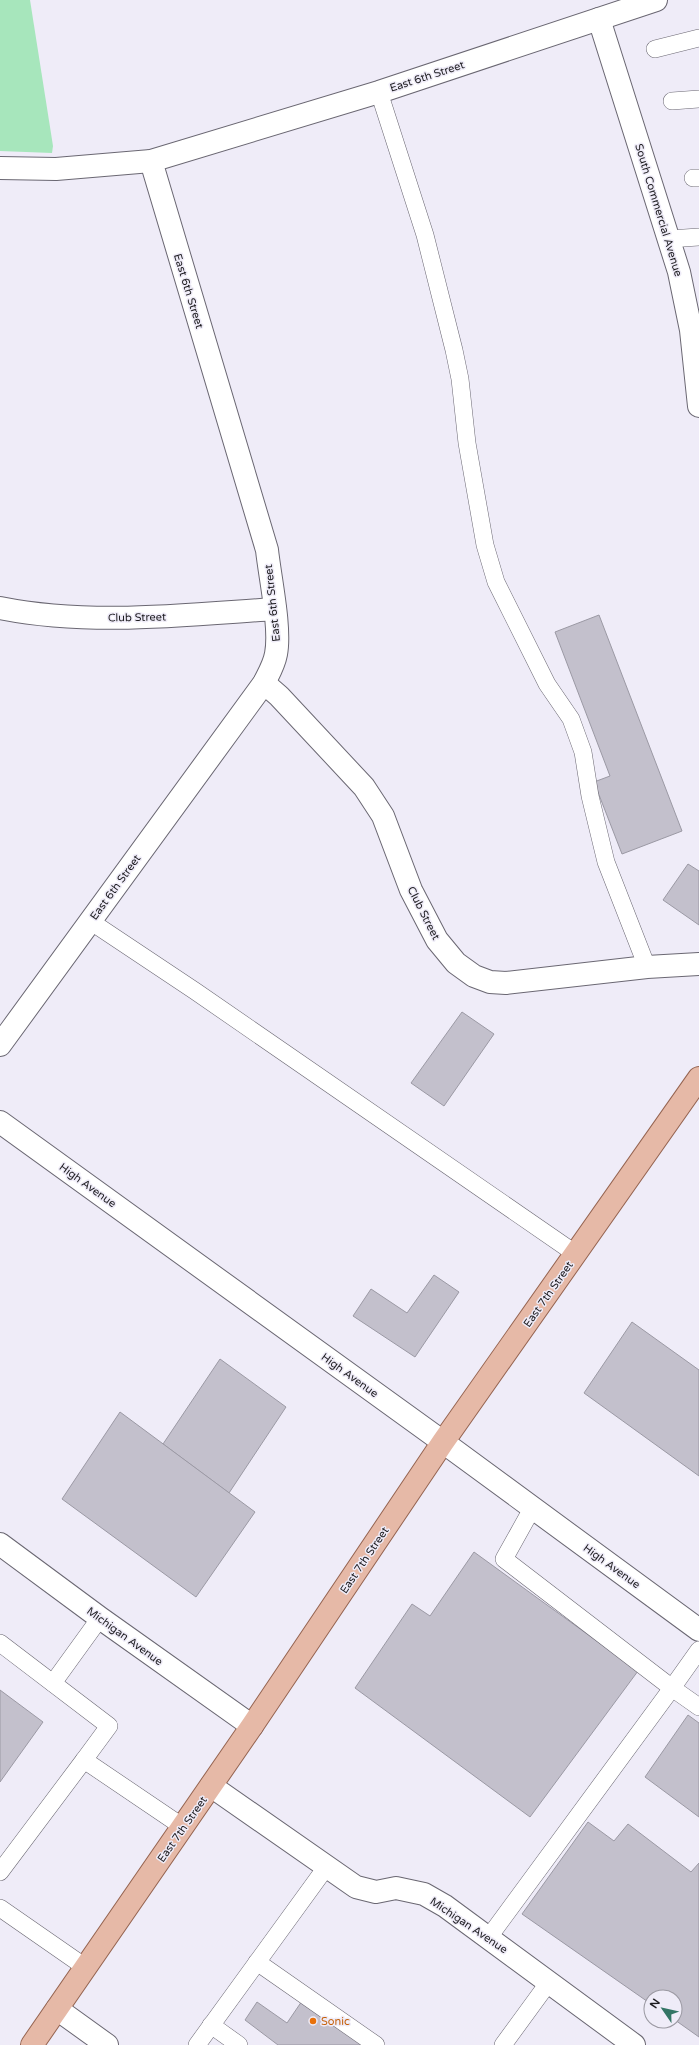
<svg xmlns="http://www.w3.org/2000/svg" width="699" height="2045" font-family="'Varela Round',sans-serif">
	<rect width="100%" height="100%" fill="#efecf8"/>
	<!-- green -->
	<polygon fill="#a7e6bc" points="0,0 30,0 53,146 52,153 0,151"/>
	<!-- building -->
	<g fill="#c3c0cc" stroke="#9b99a4">
		<polygon points="599,615 682,831 622,854 594,782 610,776 555,632"/>
		<polygon points="688,864 699,871 699,925 663,900"/>
		<polygon points="462,1012 494,1034 444,1106 411,1083"/>
		<polygon points="434,1275 459,1292 415,1357 353,1316 371,1289 407,1313"/>
		<polygon points="632,1322 699,1370 699,1476 584,1393"/>
		<polygon points="220,1359 286,1407 229,1493 163,1444"/>
		<polygon points="120,1412 255,1512 196,1597 62,1499"/>
		<polygon points="474,1552 638,1671 530,1817 355,1688 412,1604 430,1616"/>
		<polygon points="0,1690 43,1722 0,1782"/>
		<polygon points="688,1715 699,1723 699,1817 645,1777"/>
		<polygon points="588,1822 614,1841 628,1824 691,1872 699,1863 699,2037 675,2020 675,1997 651,1997 651,2004 522,1914"/>
		<polygon points="304,1998 370,2045 278,2045 245,2020 257,2002 287,2023"/>
	</g>
	<g fill="none" stroke-linecap="round" stroke-linejoin="round">
		<defs>
			<g id="service">
				<polyline points="655,49 699,38"/>
				<polyline points="379,92 425,235 454,350 460,379 467,443 485,545 496,582 547,684 571,719 583,752 590,796 606,862 647,967"/>
				<polyline points="672,101 699,99"/>
				<polyline points="693,178 699,178"/>
				<polyline points="669,239 699,237"/>
				<polyline points="90,921 195,991 576,1254"/>
				<polyline points="0,1643 109,1726 84,1760"/>
				<polyline points="699,1650 672,1688 699,1707"/>
				<polyline points="53,1683 100,1618"/>
				<polyline points="0,1872 84,1760 183,1827"/>
				<polyline points="0,1908 85,1967"/>
				<polyline points="489,1937 672,1688 504,1559 533,1507"/>
				<polyline points="257,1962 376,2045"/>
				<polyline points="211,2025 239,2045"/>
				<polyline points="197,2045 327,1866"/>
				<polyline points="503,2045 549,1982"/>
			</g>
			<g id="minor">
				<polyline points="599,19 679,272 691,330 699,406"/>
				<polyline points="0,168 56,169 151,161 379,92 656,0"/>
				<path d="M0,608C90,626 184,615 275,609"/>
				<polyline points="264,683 279,696 364,787 383,816 411,890 437,940 456,963 474,976 490,982 506,983 647,967 699,964"/>
				<path d="M0,1045L264,683C269,673 274,665 276,654C281,628 270,578 267,550L151,161"/>
				<polyline points="0,1122 443,1442 699,1630"/>
				<polyline points="0,1544 100,1618 252,1726"/>
				<polyline points="211,1786 356,1887 376,1892 396,1888 424,1894 445,1906 634,2045"/>
				<polyline points="57,2009 107,2045"/>
			</g>
			<polyline id="primary" points="32,2045 252,1726 443,1442 699,1078"/>
		</defs>
		<!-- service casing -->
		<use href="#service" stroke="#6a6772" stroke-width="18"/>
		<!-- minor casing -->
		<use href="#minor" stroke="#6a6772" stroke-width="24"/>
		<!-- primary casing -->
		<use href="#primary" stroke="#956451" stroke-width="24"/>
		<!-- service -->
		<use href="#service" stroke="#fff" stroke-width="17"/>
		<!-- minor -->
		<use href="#minor" stroke="#fff" stroke-width="22"/>
		<!-- primary -->
		<use href="#primary" stroke="#e6b9a7" stroke-width="22"/>
	</g>
	<!-- markers -->
	<circle fill="#e8710a" stroke="#efecf8" stroke-width="1.5" cx="313" cy="2021" r="4"/>
	<g text-anchor="middle" stroke-width="3" stroke-linejoin="round" paint-order="stroke">
		<!-- street labels -->
		<g font-size="11" fill="#1d1c20" stroke="#efecf8">
			<text transform="translate(427 76) rotate(-18)" y="4">East 6th Street</text>
			<text transform="translate(659 210) rotate(73)" y="4">South Commercial Avenue</text>
			<text transform="translate(189 291) rotate(73)" y="4">East 6th Street</text>
			<text transform="translate(272 603) rotate(-96)" y="4">East 6th Street</text>
			<text transform="translate(137 617) rotate(-1)" y="4">Club Street</text>
			<text transform="translate(115 887) rotate(-54)" y="4">East 6th Street</text>
			<text transform="translate(424 913) rotate(63)" y="4">Club Street</text>
			<text transform="translate(88 1185) rotate(36)" y="4">High Avenue</text>
			<text transform="translate(548 1294) rotate(-55)" y="4">East 7th Street</text>
			<text transform="translate(350 1375) rotate(36)" y="4">High Avenue</text>
			<text transform="translate(364 1560) rotate(-56)" y="4">East 7th Street</text>
			<text transform="translate(612 1566) rotate(36)" y="4">High Avenue</text>
			<text transform="translate(125 1636) rotate(36)" y="4">Michigan Avenue</text>
			<text transform="translate(182 1829) rotate(-55)" y="4">East 7th Street</text>
			<text transform="translate(469 1925) rotate(34)" y="4">Michigan Avenue</text>
		</g>
		<!-- food labels -->
		<g font-size="11" fill="#c56008" stroke="#efecf8" text-anchor="start">
			<text x="321" y="2025">Sonic</text>
		</g>
	</g>
	<!-- north arrow -->
	<g transform="translate(663 2009) rotate(304)"><circle r="19" fill="#efecf8" stroke="#9b99a2"/>
	<path d="M0-3L7 15L0 10L-7 15Z" fill="#337565"/>
	<text y="-6" font-size="11" font-weight="bold" text-anchor="middle" fill="#1d1c20">N</text>
	</g>
</svg>
